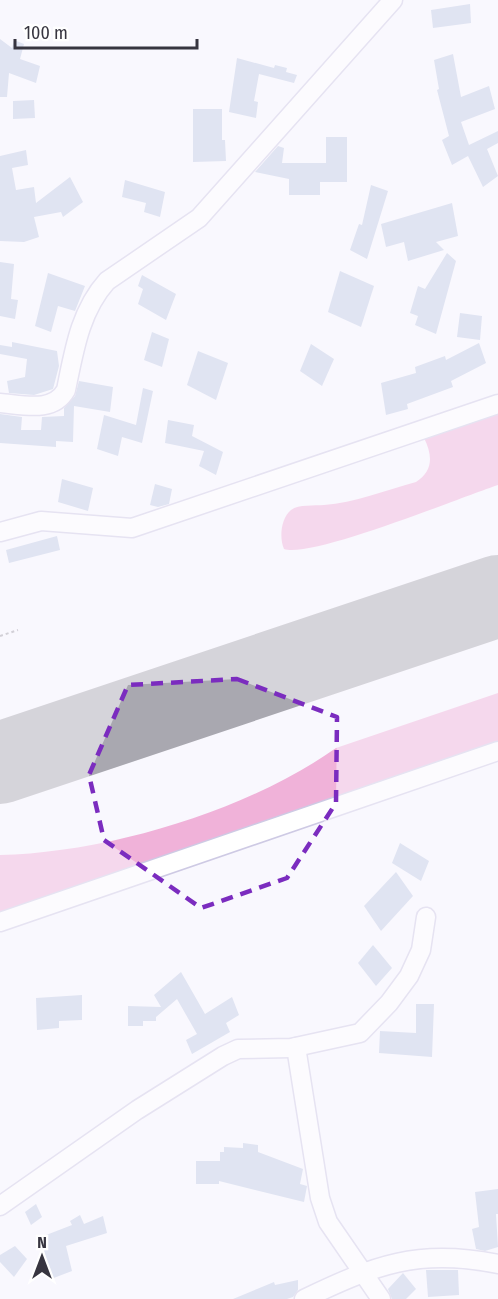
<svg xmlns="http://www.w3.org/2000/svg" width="498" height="1299" font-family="'Fira Sans Condensed',sans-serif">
	<rect width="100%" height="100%" fill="#f9f8fe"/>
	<!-- forest -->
	<g fill="#f0b2d9">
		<path d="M498,414V485C462,497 310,559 284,549C279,538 281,518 291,510C299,504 314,506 324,505C354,503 386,490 416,482C433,471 433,456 424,438Z"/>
		<path d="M498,693V749L0,915V855C107,853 249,810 336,748Z"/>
	</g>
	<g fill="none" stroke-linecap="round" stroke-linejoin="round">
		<!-- runway -->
		<polyline stroke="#a9a8b0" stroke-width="82" points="0,763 498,596"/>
	</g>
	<!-- building -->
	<g fill="#c1cce5">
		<polygon points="470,4 471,23 433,28 431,10"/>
		<polygon points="0,39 12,48 14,40 24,44 20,59 40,66 36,83 9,73 7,97 0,97"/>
		<polygon points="453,54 461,97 489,86 495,109 461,122 469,145 498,131 498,143 487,149 498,176 483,187 468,156 452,165 442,140 449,136 437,90 439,89 434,60"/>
		<polygon points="237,58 274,68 275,65 287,68 286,72 297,75 294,83 259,74 254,101 258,102 256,118 229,112"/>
		<polygon points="34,100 35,118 13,119 13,101"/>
		<polygon points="193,109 222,109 222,140 225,140 226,161 193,162"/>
		<polygon points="326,137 347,137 347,182 320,182 320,195 289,195 289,179 255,172 278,146 284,148 282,163 326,163"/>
		<polygon points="26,150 28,165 12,168 16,190 34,187 36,203 70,177 83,202 63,217 61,212 34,217 39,237 24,242 0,241 0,156"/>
		<polygon points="125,180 165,192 160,217 144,212 146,203 122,197"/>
		<polygon points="371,185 388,191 367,259 350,250 359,224 362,225"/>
		<polygon points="452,203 458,236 436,242 444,250 408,261 404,242 386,247 381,224"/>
		<polygon points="447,253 456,261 436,334 415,325 418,316 410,313 418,286 425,289"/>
		<polygon points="0,262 14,264 11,299 18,300 15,319 0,316"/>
		<polygon points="340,271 374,286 361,327 328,312"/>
		<polygon points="48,273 85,286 75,311 58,306 51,332 35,326"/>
		<polygon points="142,275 176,294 166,320 138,304 143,289 138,286"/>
		<polygon points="460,313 482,316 480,340 457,337"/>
		<polygon points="152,332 169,339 162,367 144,360"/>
		<polygon points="12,342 57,351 59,366 53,389 34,395 9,393 7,381 25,377 27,359 0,354 0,345 12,347"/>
		<polygon points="479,343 486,363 451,381 453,387 407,404 408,409 386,415 381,383 416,373 415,367 445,356 446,360"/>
		<polygon points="311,344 334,359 322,386 300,371"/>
		<polygon points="198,351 228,363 216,400 187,385"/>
		<polygon points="79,381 113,387 110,412 74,406 73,442 56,441 56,447 0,443 0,414 22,417 21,430 41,430 42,417 64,416 64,408 75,396"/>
		<polygon points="143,388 153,391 142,443 122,437 118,456 97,449 104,415 136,425"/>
		<polygon points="168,420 194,425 192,436 223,452 216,475 199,466 204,451 165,443"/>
		<polygon points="62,479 93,488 88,511 58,502"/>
		<polygon points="155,484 172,489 169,504 158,507 150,505"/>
		<polygon points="57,536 60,550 9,563 6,550"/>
		<polygon points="400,843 429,861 421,881 392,863"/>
		<polygon points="396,872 413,896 381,931 364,906"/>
		<polygon points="373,945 392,968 376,986 358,963"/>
		<polygon points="181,972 205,1014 232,997 239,1015 226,1023 230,1032 192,1054 186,1040 197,1034 177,999 156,1017 156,1021 143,1021 143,1026 128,1026 128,1006 161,1007 154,995"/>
		<polygon points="82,995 82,1020 59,1021 59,1028 37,1030 36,998"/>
		<polygon points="416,1004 434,1004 432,1057 379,1053 380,1031 416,1033"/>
		<polygon points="243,1143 258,1145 258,1152 303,1169 300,1184 307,1186 304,1202 219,1181 219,1184 196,1184 196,1161 220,1161 220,1152 224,1152 224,1147 243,1148"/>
		<polygon points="498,1189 498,1214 496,1214 498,1247 485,1251 476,1249 472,1229 479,1227 475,1192"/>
		<polygon points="36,1204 42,1217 31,1225 25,1212"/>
		<polygon points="80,1215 84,1224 103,1216 107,1233 66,1246 72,1271 51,1279 41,1237 72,1225 70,1221"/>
		<polygon points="15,1246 27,1259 14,1277 0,1262 0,1255"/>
		<polygon points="426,1270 458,1270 459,1295 428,1297"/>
		<polygon points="403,1273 416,1289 406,1299 392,1299 388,1289"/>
		<polygon points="298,1280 298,1290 293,1297 287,1299 233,1299 274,1282 275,1285"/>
	</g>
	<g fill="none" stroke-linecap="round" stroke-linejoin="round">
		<defs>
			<g id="minor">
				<path d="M0,403C24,405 53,413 66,390C74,351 80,311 107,281L199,218L393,0"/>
				<polyline points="0,532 41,521 132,528 498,404"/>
				<polyline points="0,922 498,751"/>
				<polyline points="296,1047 320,1198 328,1222 381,1299"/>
				<polyline points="0,1206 137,1110 223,1056 238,1049 291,1048 360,1033 389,1003 409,976 421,950 426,917"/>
				<path d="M304,1299C375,1265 418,1248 498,1264"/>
			</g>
		</defs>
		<!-- minor casing -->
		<use href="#minor" stroke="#cecae4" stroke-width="21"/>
		<!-- path -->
		<polyline stroke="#a2a0a9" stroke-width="2" stroke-dasharray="3 3" stroke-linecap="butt" points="0,636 18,630"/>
		<!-- minor -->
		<use href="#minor" stroke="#fff" stroke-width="18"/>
	</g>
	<!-- marked area -->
	<path d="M0 0H498V1299H0ZM237,679L337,717L336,803L287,878L201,908L104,840L89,775L128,685Z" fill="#f9f8fe" fill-opacity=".55" fill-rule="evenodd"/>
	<path fill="none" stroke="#7b2cbf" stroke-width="4.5" stroke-dasharray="12 8" stroke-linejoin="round" d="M237,679L337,717L336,803L287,878L201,908L104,840L89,775L128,685Z"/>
	<!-- north arrow -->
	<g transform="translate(42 1257)" stroke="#ffffff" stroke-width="4.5" paint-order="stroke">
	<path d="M0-4.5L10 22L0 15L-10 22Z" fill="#373540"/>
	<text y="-9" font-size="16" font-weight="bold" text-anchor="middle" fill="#373540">N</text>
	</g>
	<!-- scale -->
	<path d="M15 39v9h182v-9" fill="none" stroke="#373540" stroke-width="3"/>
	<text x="24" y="39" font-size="18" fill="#373540" stroke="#ffffff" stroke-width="4.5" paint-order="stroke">100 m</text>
</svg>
